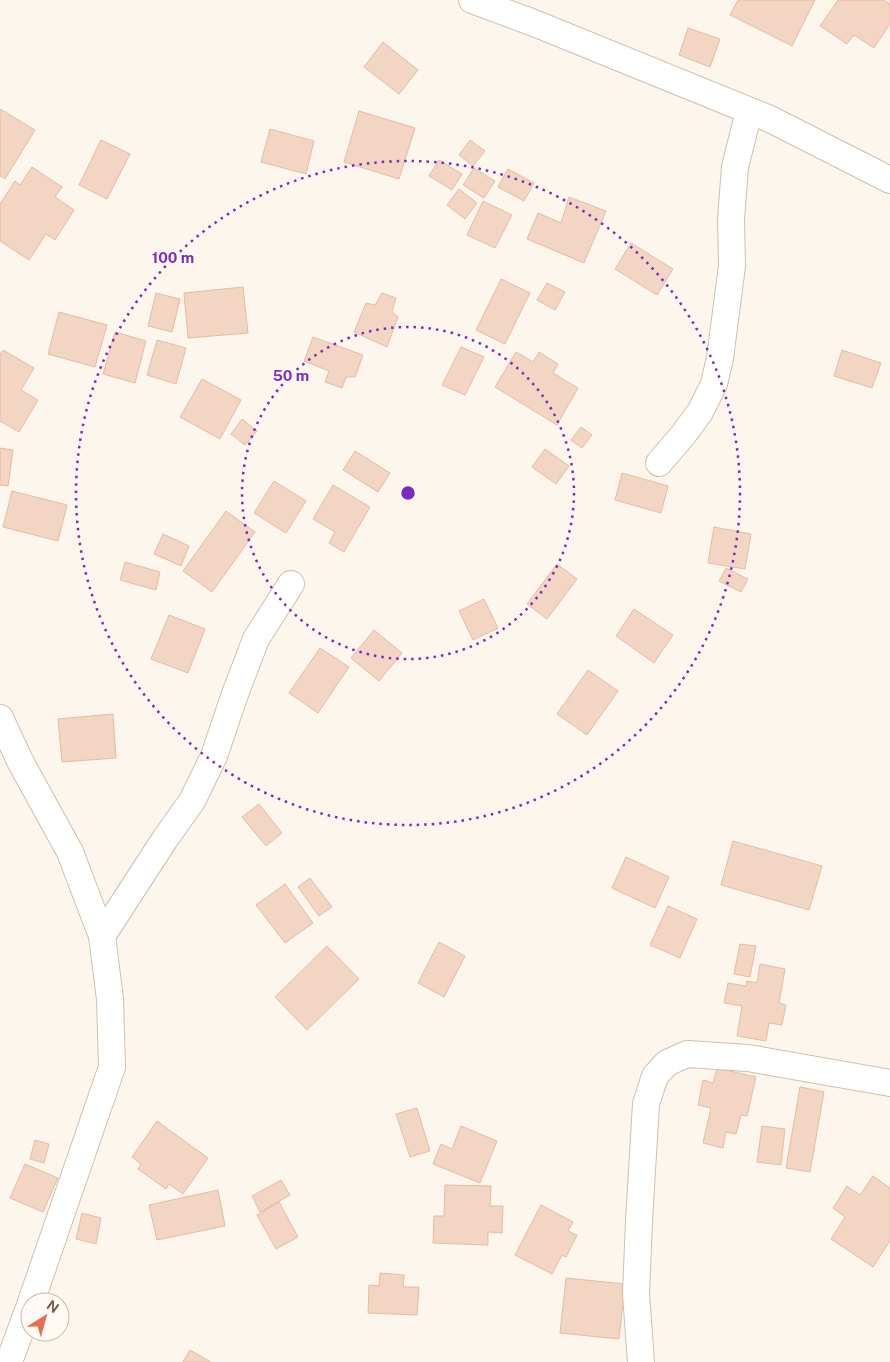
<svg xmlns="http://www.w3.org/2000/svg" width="890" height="1362" font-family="'Public Sans',sans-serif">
	<rect width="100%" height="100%" fill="#fdf6ec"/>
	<!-- building -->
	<g fill="#f3d5c3" stroke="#e6bba3">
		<polygon points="738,0 815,0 792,46 730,15"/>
		<polygon points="838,0 884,0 890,4 890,24 874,48 854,35 847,44 820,26"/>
		<polygon points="688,28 720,39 710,67 679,55"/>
		<polygon points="383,42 418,70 399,94 364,67"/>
		<polygon points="0,109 35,130 5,179 0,176"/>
		<polygon points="359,111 415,128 399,179 344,162"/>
		<polygon points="270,129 314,141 306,174 261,162"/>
		<polygon points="101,140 130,154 107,199 79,185"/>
		<polygon points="470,140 485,151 473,166 459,155"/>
		<polygon points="439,160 462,174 452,190 429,176"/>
		<polygon points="32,167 62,187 55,197 74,210 55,240 46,234 29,260 0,241 0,204 15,181 20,185"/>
		<polygon points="474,168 495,181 484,198 463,185"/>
		<polygon points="508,169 534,183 524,201 498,187"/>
		<polygon points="459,189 477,203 465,219 447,205"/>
		<polygon points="569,197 606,211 584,263 527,239 538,213 561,223"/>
		<polygon points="483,201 512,215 495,248 467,235"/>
		<polygon points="631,243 673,269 657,295 615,269"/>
		<polygon points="501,279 530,293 505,344 476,330"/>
		<polygon points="547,283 565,292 555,310 537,300"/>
		<polygon points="243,287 248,333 188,338 184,293"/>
		<polygon points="156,293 180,299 172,332 148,326"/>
		<polygon points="382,293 396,298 392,312 398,317 387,347 354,332 366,303 375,305"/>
		<polygon points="59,312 107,325 95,367 48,354"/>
		<polygon points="115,332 146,341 135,383 103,374"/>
		<polygon points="313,337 363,355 355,377 346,377 342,388 325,382 329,371 304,361"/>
		<polygon points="157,340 186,348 176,384 147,375"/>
		<polygon points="461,347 484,357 465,395 442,385"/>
		<polygon points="3,350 34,368 21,390 38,400 19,432 0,421 0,354"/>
		<polygon points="842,350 881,363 872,388 834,376"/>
		<polygon points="516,352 533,362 539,352 558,364 553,373 578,388 557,425 495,387"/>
		<polygon points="202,379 241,400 220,439 180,417"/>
		<polygon points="242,419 257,431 245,445 231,434"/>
		<polygon points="581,427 592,435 582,448 571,440"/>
		<polygon points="0,448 13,450 8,486 0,485"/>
		<polygon points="545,449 569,466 556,484 532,467"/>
		<polygon points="355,451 390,473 378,492 343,470"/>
		<polygon points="622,473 668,486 661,513 615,500"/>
		<polygon points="274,481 306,501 286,533 254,513"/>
		<polygon points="333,485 370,507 344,552 329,543 335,532 313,519"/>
		<polygon points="12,491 67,505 58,541 3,527"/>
		<polygon points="226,511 255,532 212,592 183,571"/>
		<polygon points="714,527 751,534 745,569 708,563"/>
		<polygon points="163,534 189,546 181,566 154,554"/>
		<polygon points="125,562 160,572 156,590 120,580"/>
		<polygon points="557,564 577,579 547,619 527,604"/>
		<polygon points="726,568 748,579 741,592 719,581"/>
		<polygon points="484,599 498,628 473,640 459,611"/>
		<polygon points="634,609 673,635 654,663 616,636"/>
		<polygon points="169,615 205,629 188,673 151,659"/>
		<polygon points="374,630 402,653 379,681 351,658"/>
		<polygon points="320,648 349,667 318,713 289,693"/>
		<polygon points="588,670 618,691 587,735 557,714"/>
		<polygon points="113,714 116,758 62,762 58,719"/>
		<polygon points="259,804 282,833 266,846 242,817"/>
		<polygon points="733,841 822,866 809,910 721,885"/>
		<polygon points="626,857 669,877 655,908 612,888"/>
		<polygon points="310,878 332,907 319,916 298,887"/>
		<polygon points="285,884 313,923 285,943 256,905"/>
		<polygon points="668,906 697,919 680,958 650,945"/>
		<polygon points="439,942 465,956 444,997 418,983"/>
		<polygon points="740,944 756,946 750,977 734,974"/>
		<polygon points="327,946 359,979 307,1030 275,997"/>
		<polygon points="760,964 785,969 779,1003 786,1005 782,1025 769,1023 766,1041 737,1036 742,1006 724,1003 728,983 746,986 747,981 757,983"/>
		<polygon points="717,1068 756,1077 747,1116 741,1115 736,1134 726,1132 723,1148 703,1143 711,1108 698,1105 703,1080 713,1083"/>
		<polygon points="800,1087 824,1092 810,1172 786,1168"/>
		<polygon points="417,1108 430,1151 410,1157 396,1114"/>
		<polygon points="157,1121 208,1158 183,1194 169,1184 166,1189 138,1169 141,1164 132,1157"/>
		<polygon points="461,1126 497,1141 480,1183 433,1164 441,1144 452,1149"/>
		<polygon points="762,1126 785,1129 781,1165 757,1162"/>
		<polygon points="35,1140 49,1144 44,1163 30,1159"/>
		<polygon points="25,1164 58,1178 43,1212 10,1198"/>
		<polygon points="873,1176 890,1188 890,1241 873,1267 831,1239 845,1217 833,1208 847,1186 860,1195"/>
		<polygon points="281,1180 290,1195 260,1212 252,1196"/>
		<polygon points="445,1185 491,1186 490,1206 503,1206 502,1233 488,1232 488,1245 433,1243 434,1216 444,1216"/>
		<polygon points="218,1190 225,1226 157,1240 149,1205"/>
		<polygon points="279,1202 298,1237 276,1249 257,1215"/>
		<polygon points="541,1205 573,1222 568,1231 577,1235 566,1257 562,1255 552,1274 515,1255"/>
		<polygon points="82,1213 101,1218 96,1244 76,1239"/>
		<polygon points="380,1273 404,1275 403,1287 419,1287 417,1315 368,1313 369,1285 379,1286"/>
		<polygon points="566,1278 625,1284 619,1339 560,1333"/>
		<polygon points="190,1350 211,1362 183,1362"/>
	</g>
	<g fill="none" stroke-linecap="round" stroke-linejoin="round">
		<defs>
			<g id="minor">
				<polyline points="472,0 534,23 770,119 890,180"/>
				<polyline points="659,463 683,435 700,412 714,384 720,358 732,266 731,219 735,167 749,111"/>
				<polyline points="0,718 20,761 70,852 102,936 110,999 112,1067 31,1302"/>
				<polyline points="102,936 165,839 192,801 214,756 235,694 256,639 291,584"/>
				<polyline points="9,1362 30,1305"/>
				<polyline points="641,1362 636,1294 639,1221 646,1104 655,1076 667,1063 687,1054 748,1058 890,1083"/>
			</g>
		</defs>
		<!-- minor casing -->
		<use href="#minor" stroke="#d1beb0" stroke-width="28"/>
		<!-- minor -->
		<use href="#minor" stroke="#fff" stroke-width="26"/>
	</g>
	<!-- distance rings -->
	<g fill="none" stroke="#7b2cbf" stroke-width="2.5" stroke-dasharray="2.5 5">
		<circle cx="408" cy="493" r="166"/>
		<circle cx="408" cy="493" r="332"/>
	</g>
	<circle cx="408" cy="493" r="8" fill="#7b2cbf" stroke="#fffaf3" stroke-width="2.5"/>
	<g font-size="15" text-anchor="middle" font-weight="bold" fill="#7b2cbf" stroke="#fffaf3" stroke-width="4" stroke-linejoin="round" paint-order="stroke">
		<text x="173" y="263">100 m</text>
		<text x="291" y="381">50 m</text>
	</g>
	<!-- north arrow -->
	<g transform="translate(45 1317) rotate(37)"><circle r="24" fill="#fffaf3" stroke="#cabbb1"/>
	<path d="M0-4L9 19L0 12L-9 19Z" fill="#e76f51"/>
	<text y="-8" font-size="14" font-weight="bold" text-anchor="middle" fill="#7a5c4d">N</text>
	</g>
</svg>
